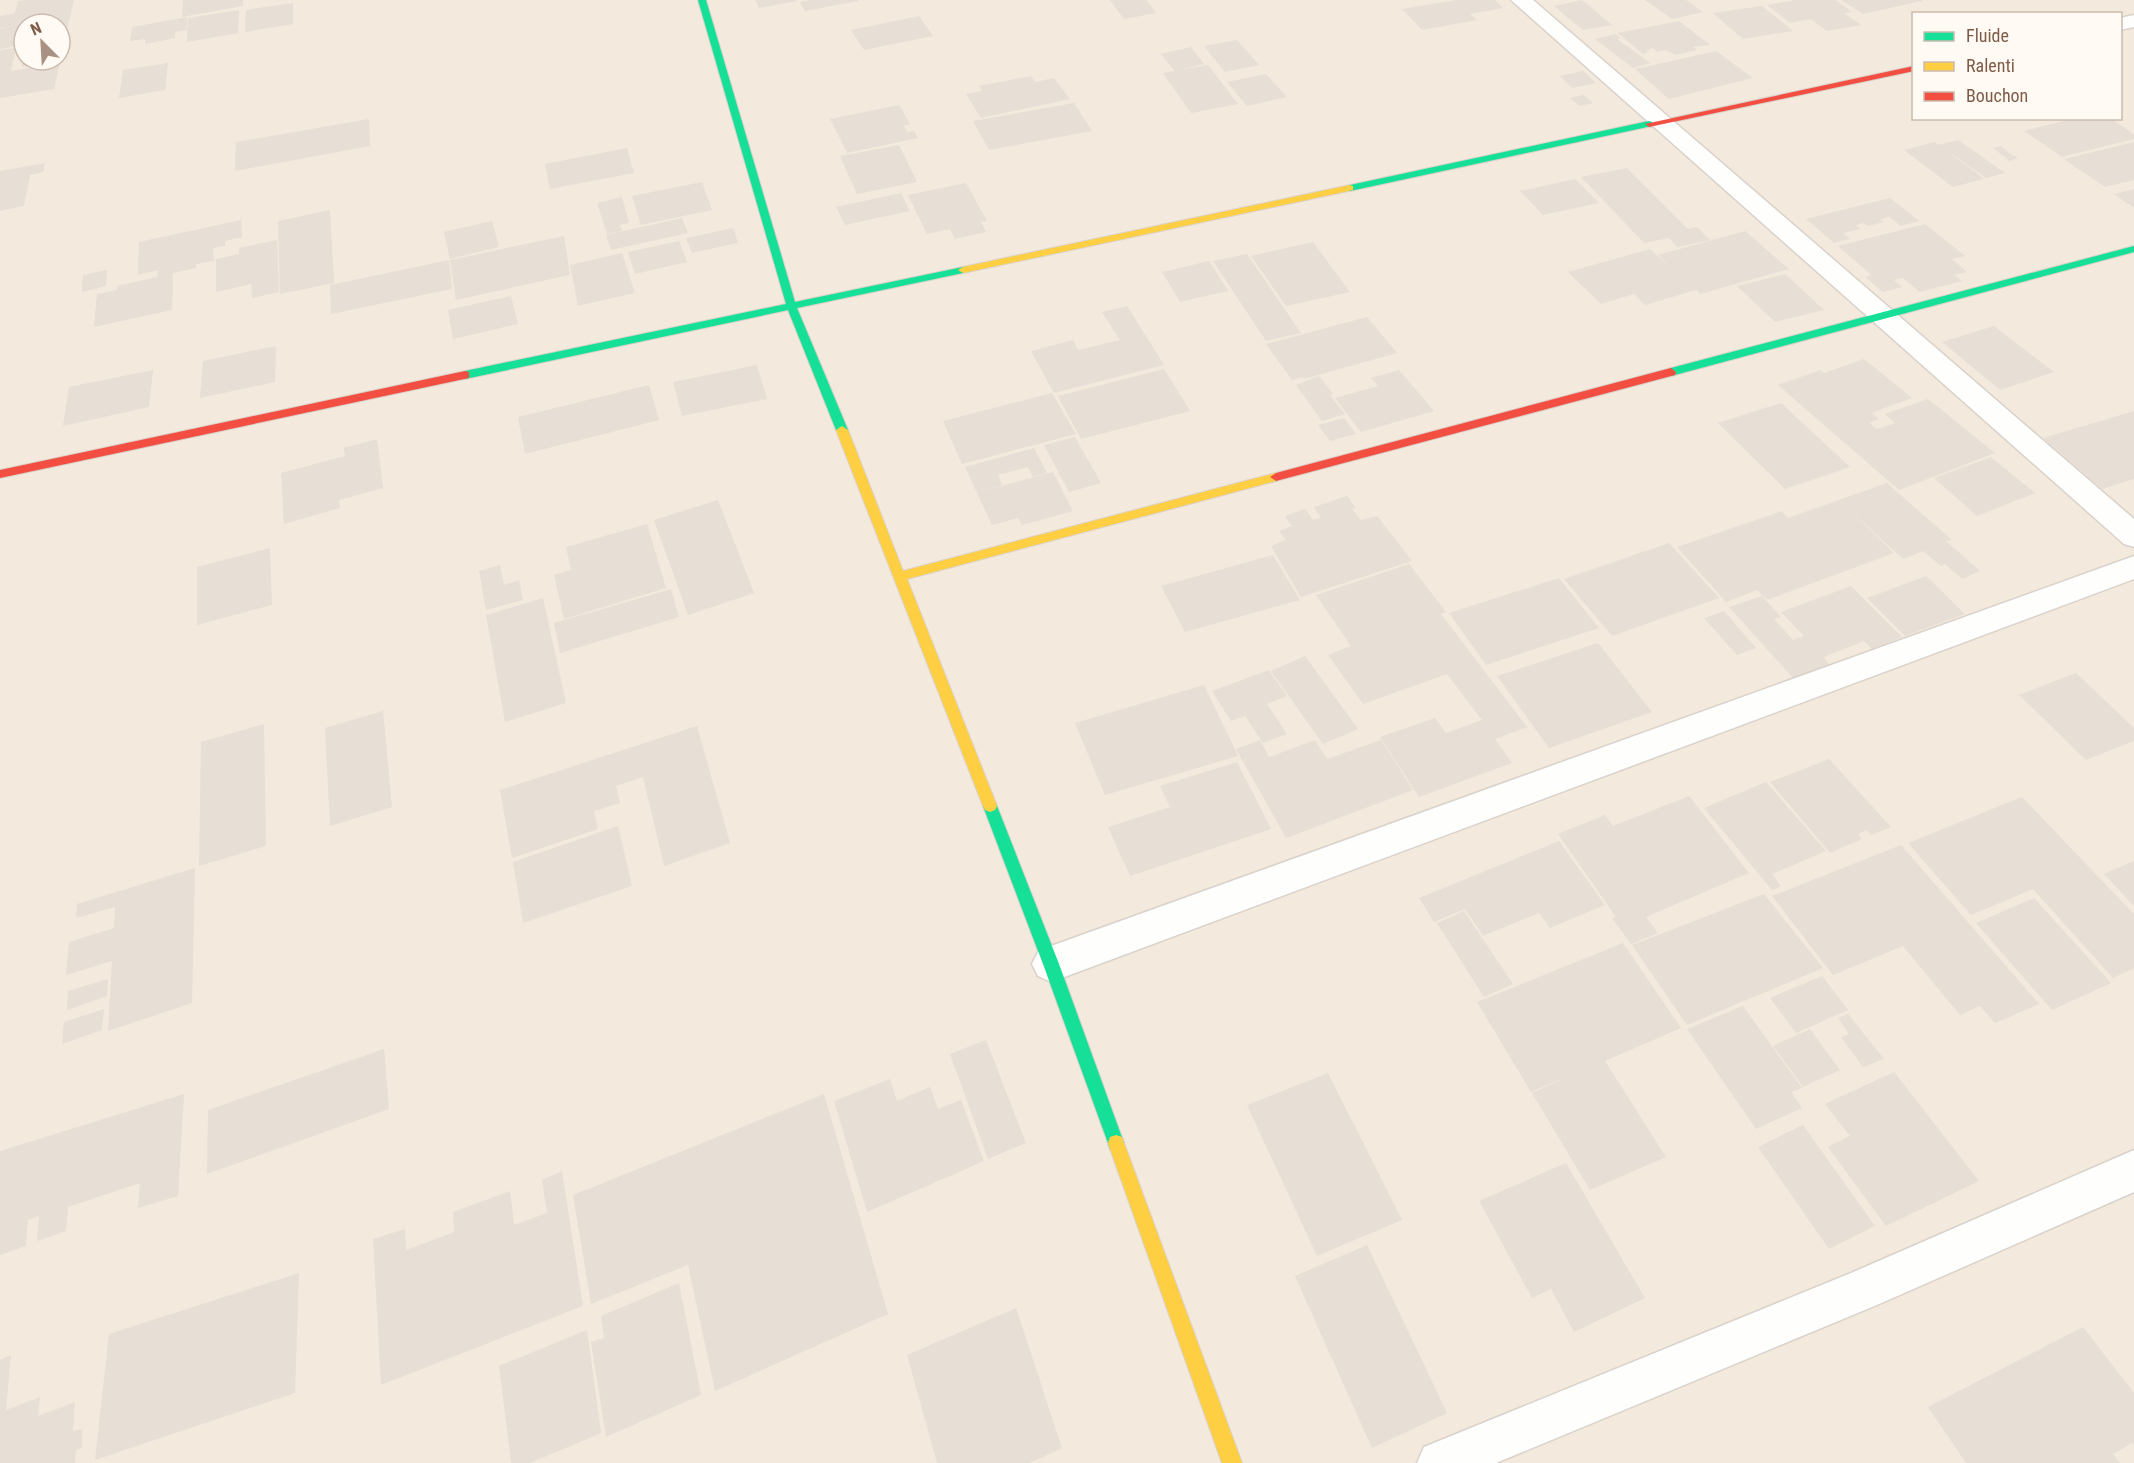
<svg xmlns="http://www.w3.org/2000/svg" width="2134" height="1463" font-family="'Roboto Condensed',sans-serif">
	<rect width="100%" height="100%" fill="#faf6ef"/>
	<!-- residential -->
	<path fill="#f3e9dc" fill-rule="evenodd" d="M0,0H2134V1463H0ZM1914,14H2120V118H1914ZM24,24H60V60H24Z"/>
	<!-- building -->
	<g fill="#e7ded5">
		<polygon points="28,0 74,0 65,39 60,39 60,24 24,24 24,45 0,49 0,29 14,25 0,28 0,16 15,13 18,1"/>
		<polygon points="183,0 243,0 243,6 182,17"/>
		<polygon points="755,0 797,0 797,1 759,8"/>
		<polygon points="810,0 858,0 858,1 805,11 800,2"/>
		<polygon points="1110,0 1146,0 1156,13 1124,19"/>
		<polygon points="1456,0 1495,0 1503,8 1470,14 1477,20 1422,30 1402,9"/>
		<polygon points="1582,0 1612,25 1583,30 1554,6"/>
		<polygon points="1645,0 1686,0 1703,12 1672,19"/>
		<polygon points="1796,0 1836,0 1852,12 1844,13 1861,25 1827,31 1811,19 1790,23 1767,5"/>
		<polygon points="1841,0 1922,0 1922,1 1863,14"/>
		<polygon points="293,3 293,24 245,32 246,10"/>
		<polygon points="1762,6 1793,31 1743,39 1713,13"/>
		<polygon points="239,10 238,33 187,42 188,18"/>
		<polygon points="919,16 933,36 864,50 851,30"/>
		<polygon points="187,17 187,30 175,32 175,38 145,44 145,39 130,41 132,27"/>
		<polygon points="1679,21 1710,45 1693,47 1697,50 1676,55 1665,50 1657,52 1653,48 1646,50 1649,52 1643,54 1618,33"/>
		<polygon points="1615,34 1620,38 1617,39 1650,63 1633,68 1595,39"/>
		<polygon points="1237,40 1259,65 1225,72 1204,46"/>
		<polygon points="1191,47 1204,64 1178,70 1208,65 1238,104 1191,113 1163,73 1175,71 1161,54"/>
		<polygon points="16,48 11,71 60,63 54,89 0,98 0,50"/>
		<polygon points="1716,51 1753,78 1669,99 1635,69"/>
		<polygon points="34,60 59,60 59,61 22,67 22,62"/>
		<polygon points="168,63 165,90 119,98 123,70"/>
		<polygon points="1583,71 1596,83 1572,88 1560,76"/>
		<polygon points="1266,74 1287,97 1247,106 1227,82"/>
		<polygon points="1031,76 1035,82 1054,78 1070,99 981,118 966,94 982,91 979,86"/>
		<polygon points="1584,95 1593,103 1579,106 1570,98"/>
		<polygon points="1074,103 1092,131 989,150 973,121"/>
		<polygon points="899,105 910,124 904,126 907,132 914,131 918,138 847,153 830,119"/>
		<polygon points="2075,118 2110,118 2134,134 2134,139 2062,157 2024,131"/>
		<polygon points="369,119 370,146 235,171 236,142"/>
		<polygon points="1958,140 2005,173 1986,178 1945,149 1984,179 1953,187 1904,150 1935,142 1938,145"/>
		<polygon points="2134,142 2134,180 2105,187 2064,159"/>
		<polygon points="899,145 917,182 857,194 840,156"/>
		<polygon points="2001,146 2009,153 2018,158 2010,161 1993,148"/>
		<polygon points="627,148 634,173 550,189 545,164"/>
		<polygon points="45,163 43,172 30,175 24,206 0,211 0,171"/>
		<polygon points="1627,168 1688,229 1697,227 1710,240 1677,247 1669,238 1644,243 1581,177"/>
		<polygon points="1575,179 1599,203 1543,215 1520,191"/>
		<polygon points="702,182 712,210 641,225 632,196"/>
		<polygon points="966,183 987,221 981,222 986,232 955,239 950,229 927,234 908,195"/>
		<polygon points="2134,189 2134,208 2114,194"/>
		<polygon points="901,193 910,211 845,225 836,207"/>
		<polygon points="622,197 629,223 620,225 622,231 607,234 597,203"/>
		<polygon points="1890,198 1919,221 1901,226 1889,217 1880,219 1884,222 1868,226 1863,223 1856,225 1860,229 1843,233 1850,239 1834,243 1806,219"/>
		<polygon points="330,210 334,283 280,294 278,221"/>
		<polygon points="682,218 688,233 611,250 606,235"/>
		<polygon points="241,220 242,237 225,241 225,246 213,248 214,261 196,264 196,268 173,273 172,310 94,327 97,294 117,290 117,286 157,277 158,270 138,275 139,242"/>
		<polygon points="492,221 499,247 450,259 444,232"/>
		<polygon points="1925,224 1965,256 1952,259 1967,272 1954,275 1962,281 1920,292 1903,278 1894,280 1902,287 1883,292 1865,277 1872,275 1838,246"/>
		<polygon points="733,228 738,243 692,253 686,238"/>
		<polygon points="1745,231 1789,269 1700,294 1696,290 1645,305 1634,294 1601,304 1568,272 1650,249 1674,271 1658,255"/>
		<polygon points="564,236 570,275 456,300 450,260"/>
		<polygon points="277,240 279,292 252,298 251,284 216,292 216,259 239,254 239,248"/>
		<polygon points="679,241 687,262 635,274 628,252"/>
		<polygon points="1313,242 1350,292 1286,306 1251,256"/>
		<polygon points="622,253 635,293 578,306 570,265"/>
		<polygon points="1247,254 1301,333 1266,341 1213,261"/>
		<polygon points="449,260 452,289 331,314 330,285"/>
		<polygon points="1209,261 1228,291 1180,302 1162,272"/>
		<polygon points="107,270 106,286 82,292 83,275"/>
		<polygon points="1785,274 1824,310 1775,322 1737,286"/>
		<polygon points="511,296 518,324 453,339 448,310"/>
		<polygon points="1127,306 1164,365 1054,393 1031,351 1073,340 1078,350 1120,340 1102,312"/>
		<polygon points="1367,317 1397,353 1304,379 1302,377 1292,380 1266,344"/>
		<polygon points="1994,326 2054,372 2000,390 1942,342"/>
		<polygon points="276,346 275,382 200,398 203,361"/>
		<polygon points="1864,359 1912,398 1871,413 1879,419 1869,423 1877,429 1895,423 1885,414 1928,399 1995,453 1899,490 1778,385 1820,370 1824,373"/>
		<polygon points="757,365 767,399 682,416 673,382"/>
		<polygon points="1164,369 1190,411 1081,439 1058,396"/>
		<polygon points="153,370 149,407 63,426 69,387"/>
		<polygon points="1399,370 1434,411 1361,432 1335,398 1378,386 1371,378"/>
		<polygon points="1319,376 1333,394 1330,395 1345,414 1322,421 1296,385"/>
		<polygon points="649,385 659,420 525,454 518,417"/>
		<polygon points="1052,393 1076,434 962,464 943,421"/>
		<polygon points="1781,403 1850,467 1785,489 1718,423"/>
		<polygon points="2134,411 2134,479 2102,489 2043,438"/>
		<polygon points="1344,418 1356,434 1330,441 1318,425"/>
		<polygon points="1075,437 1101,483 1069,492 1044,445"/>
		<polygon points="377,439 383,488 339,500 340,508 284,524 281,473 345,456 344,448"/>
		<polygon points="1034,448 1047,473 1033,477 1028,467 998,475 1002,485 983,491 1053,472 1073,511 1022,525 1018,518 992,525 965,467"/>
		<polygon points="1991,457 2035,493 1977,516 1934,478"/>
		<polygon points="1887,483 1952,540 1946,541 1980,571 1962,579 1945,564 1941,566 1923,551 1903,559 1845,506 1894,553 1767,600 1757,590 1726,602 1677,547 1782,511 1788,518"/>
		<polygon points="1347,496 1356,508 1352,509 1361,520 1377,516 1412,561 1301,597 1271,546 1286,540 1279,531 1292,526 1285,516 1305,509 1313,520 1321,518 1314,507"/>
		<polygon points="718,500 754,593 688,615 654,520"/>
		<polygon points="647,524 666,588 564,619 554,575 571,570 566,547"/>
		<polygon points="1669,543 1719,598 1612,636 1564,579"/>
		<polygon points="270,548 272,605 197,625 197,567"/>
		<polygon points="1273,555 1300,600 1185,632 1161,586"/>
		<polygon points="1409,564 1446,612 1441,614 1527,727 1495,739 1512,763 1419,797 1380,737 1435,718 1446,733 1482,720 1447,674 1363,704 1328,655 1351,646 1316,595"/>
		<polygon points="500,565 504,585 519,580 523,600 486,610 479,571"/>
		<polygon points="1926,576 1965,614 1905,636 1867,598"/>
		<polygon points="1559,578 1599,628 1486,665 1449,613"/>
		<polygon points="1851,586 1902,637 1872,649 1864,641 1824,657 1817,650 1830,665 1793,678 1729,607 1762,596 1781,617 1774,619 1793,640 1804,636 1781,612"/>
		<polygon points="671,589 679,617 560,653 554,623"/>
		<polygon points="543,598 566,703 505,722 486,615"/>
		<polygon points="1724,611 1756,648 1737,655 1704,618"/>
		<polygon points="1598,643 1652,712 1549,748 1497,676"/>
		<polygon points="1305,656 1358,729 1323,744 1271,671"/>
		<polygon points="1269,670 1287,696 1267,704 1287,734 1263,743 1245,716 1231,721 1212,691"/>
		<polygon points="2076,673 2134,728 2134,741 2086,760 2019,695"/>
		<polygon points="1204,685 1238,756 1105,795 1075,723"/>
		<polygon points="383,711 392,807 330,826 325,728"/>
		<polygon points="264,724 266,846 199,866 201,742"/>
		<polygon points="697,726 730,843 664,866 643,777 616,786 620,803 594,811 598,829 512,858 500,790"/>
		<polygon points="1260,740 1269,757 1315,740 1327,759 1381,740 1413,790 1286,838 1236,749"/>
		<polygon points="1829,759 1891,827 1871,835 1866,830 1858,834 1862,839 1830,853 1770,782"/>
		<polygon points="1237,762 1271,829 1130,876 1108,827 1170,807 1160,786"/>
		<polygon points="1766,782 1826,851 1772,874 1781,886 1772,890 1704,808"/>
		<polygon points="1689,796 1749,873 1646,917 1658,933 1631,944 1612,918 1616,917 1558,834 1605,815 1613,826"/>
		<polygon points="2022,797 2134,914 2134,968 2113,978 2033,889 1971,915 1908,843"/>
		<polygon points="618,826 632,886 523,923 513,862"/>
		<polygon points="1559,841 1605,905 1550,928 1539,913 1483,936 1465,909 1434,922 1419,898"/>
		<polygon points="1901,845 2039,1004 1995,1023 1980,1006 1960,1015 1903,946 1833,975 1772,896"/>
		<polygon points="2134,861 2134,906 2104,874"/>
		<polygon points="195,868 192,1003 108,1031 112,961 66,975 69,942 114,928 115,907 76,918 77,904"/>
		<polygon points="1764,894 1823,968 1687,1025 1632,945"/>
		<polygon points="2034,898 2111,983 2052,1010 1976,923"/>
		<polygon points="1464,911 1513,984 1484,997 1437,923"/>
		<polygon points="1623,943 1681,1028 1605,1061 1666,1157 1590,1190 1532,1093 1572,1075 1531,1092 1477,1002"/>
		<polygon points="1822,976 1848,1010 1796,1033 1770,998"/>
		<polygon points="108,979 107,996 67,1010 68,991"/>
		<polygon points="1743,1006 1802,1088 1791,1092 1802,1108 1756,1129 1687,1029"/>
		<polygon points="104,1009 102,1030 62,1044 64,1022"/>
		<polygon points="1848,1014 1884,1059 1863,1067 1841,1037 1849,1034 1838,1018"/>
		<polygon points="1810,1029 1840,1070 1803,1087 1773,1046"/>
		<polygon points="986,1040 1026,1143 988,1159 950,1054"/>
		<polygon points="384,1049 389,1109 207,1174 208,1110"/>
		<polygon points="1894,1072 1979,1181 1886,1226 1828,1147 1850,1136 1825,1104"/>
		<polygon points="1328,1073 1402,1220 1317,1256 1247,1105"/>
		<polygon points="890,1079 897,1101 930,1087 938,1109 961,1100 984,1161 867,1212 834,1101"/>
		<polygon points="184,1094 178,1196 138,1208 140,1183 68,1207 66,1231 37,1241 39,1216 28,1220 26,1246 0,1255 0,1151"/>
		<polygon points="824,1094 888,1314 715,1391 688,1265 591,1304 573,1195"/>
		<polygon points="1803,1125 1875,1226 1829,1249 1758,1147"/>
		<polygon points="1566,1163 1645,1298 1574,1332 1551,1289 1532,1298 1479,1201"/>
		<polygon points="562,1171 583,1306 381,1385 373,1239 405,1229 406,1250 454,1232 453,1212 510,1191 514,1225 547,1213 542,1180"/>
		<polygon points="1367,1245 1447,1413 1372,1448 1295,1276"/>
		<polygon points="299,1273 295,1393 95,1460 109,1334"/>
		<polygon points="679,1283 701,1395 606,1437 591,1342 604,1338 601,1316"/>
		<polygon points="1016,1308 1062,1448 1030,1463 937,1463 907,1355"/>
		<polygon points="2083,1327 2134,1393 2134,1446 2132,1443 2113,1454 2120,1463 1966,1463 1928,1407"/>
		<polygon points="587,1330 601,1433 530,1463 511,1463 499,1366"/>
		<polygon points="11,1355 6,1410 40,1397 38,1416 75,1402 73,1431 82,1429 82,1448 76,1450 75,1463 0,1463 0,1360"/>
	</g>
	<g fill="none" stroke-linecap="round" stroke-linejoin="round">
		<defs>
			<g id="street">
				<polygon points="1511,0 1533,0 2134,519 2134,547 2124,544"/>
				<polygon points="2134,15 2134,27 2120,30 2120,18"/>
				<polygon points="2134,556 2134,579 1051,982 1038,976 1032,964 1038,952 1051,946"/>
				<polygon points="2134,1150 2134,1192 1877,1305 1496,1463 1417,1463 1424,1447 1851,1273"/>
			</g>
			<g id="fast">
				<polygon points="698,0 706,0 795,302 963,267 968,270 963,273 797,308 848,430 846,433 842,434 836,430 788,310 465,379 460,375 465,371 786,304"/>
				<polygon points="1649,121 1652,122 1652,126 1350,191 1345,188 1350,185"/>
				<polygon points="2134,246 2134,252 1671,376 1666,372 1671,368"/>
				<polygon points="990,800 995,802 997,806 1059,964 1124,1143 1122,1149 1116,1151 1110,1149 1108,1143 1043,964 983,806 985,802"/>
			</g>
			<g id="slow">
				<polygon points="1350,185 1353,186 1353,190 963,273 958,270 963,267"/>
				<polygon points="842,426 848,430 903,571 1276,473 1282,477 1276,481 907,579 997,806 995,810 990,812 985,810 983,806 836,430"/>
				<polygon points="1116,1135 1122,1137 1124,1143 1242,1463 1222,1463 1108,1143 1110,1137"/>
			</g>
			<g id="jam">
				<polygon points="1914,66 1914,71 1649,127 1645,124"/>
				<polygon points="1671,368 1676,372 1675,375 1276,481 1270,477 1276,473"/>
				<polygon points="465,371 469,372 469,378 0,478 0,470"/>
			</g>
		</defs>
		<!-- street casing -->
		<use href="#street" stroke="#d9d2cb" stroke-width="3"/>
		<!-- fast casing -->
		<use href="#fast" stroke="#dad2ca" stroke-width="2"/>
		<!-- slow casing -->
		<use href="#slow" stroke="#dad2ca" stroke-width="2"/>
		<!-- jam casing -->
		<use href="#jam" stroke="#dad2ca" stroke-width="2"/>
		<!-- street -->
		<use href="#street" fill="#fefefd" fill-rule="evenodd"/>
		<!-- fast -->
		<use href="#fast" fill="#16e098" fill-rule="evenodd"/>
		<!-- slow -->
		<use href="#slow" fill="#ffcf43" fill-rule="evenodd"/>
		<!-- jam -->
		<use href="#jam" fill="#f24e42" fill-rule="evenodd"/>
	</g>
	<!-- legend -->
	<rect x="1912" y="12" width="210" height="108" fill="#fffaf3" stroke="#cbbbaf" stroke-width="1.5"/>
	<rect x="1924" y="32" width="30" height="9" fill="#16e098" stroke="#cbbbaf" stroke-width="1.5"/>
	<text x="1966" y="42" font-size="18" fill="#7e5c49">Fluide</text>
	<rect x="1924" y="62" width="30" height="9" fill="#ffcf43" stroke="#cbbbaf" stroke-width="1.5"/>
	<text x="1966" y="72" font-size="18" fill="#7e5c49">Ralenti</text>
	<rect x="1924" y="92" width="30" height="9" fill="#f24e42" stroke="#cbbbaf" stroke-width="1.5"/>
	<text x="1966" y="102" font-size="18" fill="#7e5c49">Bouchon</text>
	<!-- north arrow -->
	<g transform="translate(42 42) rotate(336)"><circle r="28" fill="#fffaf3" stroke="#cbbbaf" stroke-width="1.5"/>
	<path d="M0-4.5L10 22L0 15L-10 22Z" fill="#a99283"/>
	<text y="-9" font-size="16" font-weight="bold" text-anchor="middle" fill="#7e5c49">N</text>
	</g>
</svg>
